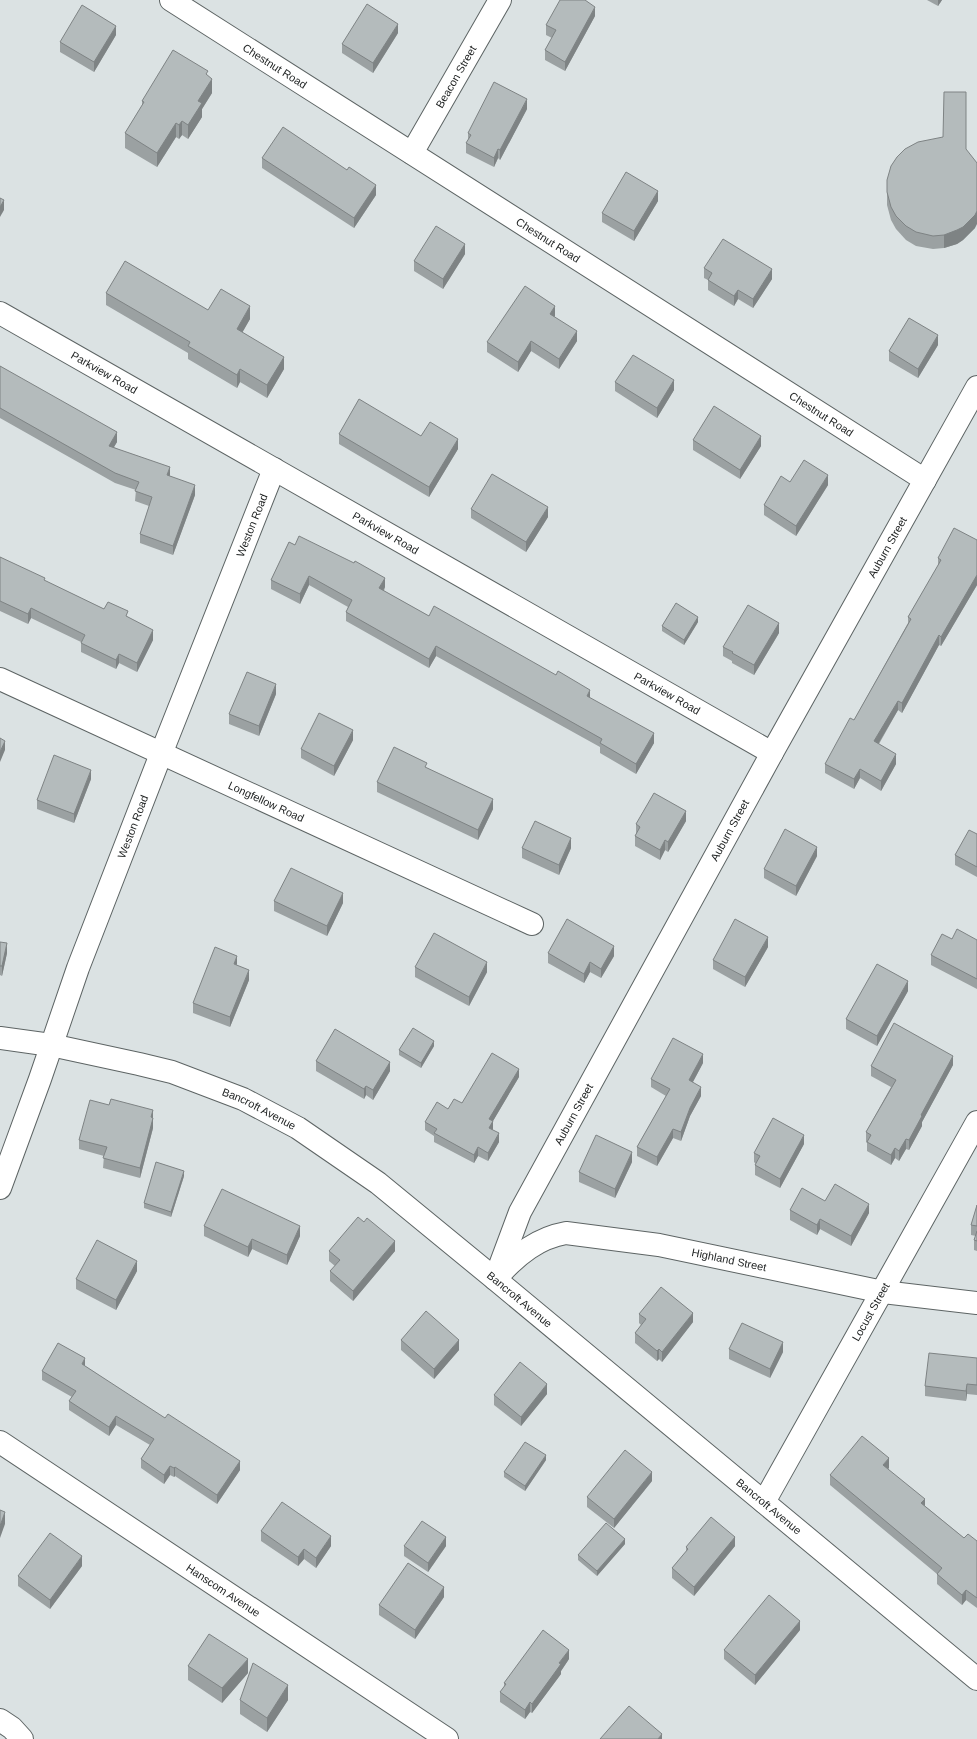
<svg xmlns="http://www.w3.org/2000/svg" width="977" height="1739" font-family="Arial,sans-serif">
	<rect width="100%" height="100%" fill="#dbe2e3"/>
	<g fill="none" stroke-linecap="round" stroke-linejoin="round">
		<defs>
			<g id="street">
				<path id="s1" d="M171,0L925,480"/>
				<path id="s2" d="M412,153L500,0"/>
				<path id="s3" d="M0,313L772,753"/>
				<path id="s4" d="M0,679L532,924"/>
				<path id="s5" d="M0,1038L51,1045L139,1064L172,1072L243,1099L298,1128L378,1183L495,1279L977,1679"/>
				<path id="s6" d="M0,1188L40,1079L78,968L161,754L274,469"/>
				<path id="s7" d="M499,1275C518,1254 538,1238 566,1233L659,1245L883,1292L977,1303"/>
				<path id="s8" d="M495,1279L520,1212L772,753L977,387"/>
				<path id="s9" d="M0,1442L447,1739"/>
				<path id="s10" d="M764,1502L977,1122"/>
				<polyline points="0,1720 12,1728 22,1739"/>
			</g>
		</defs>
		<!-- street casing -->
		<use href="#street" stroke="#5d6464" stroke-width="24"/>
		<!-- street -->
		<use href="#street" stroke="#fff" stroke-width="22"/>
	</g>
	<!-- wall -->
	<g fill="#9ba1a2">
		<polygon points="927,0 942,0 938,6"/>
		<polygon points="595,16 565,71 545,60 545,50 552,38 546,35 546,25"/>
		<polygon points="398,33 373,73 342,53 342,44"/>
		<polygon points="116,35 94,72 60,52 60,42"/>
		<polygon points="208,76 212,93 202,109 202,117 188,139 182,135 179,139 176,137 157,167 125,148 125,133 142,106 142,101"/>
		<polygon points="527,109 500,160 498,158 494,167 466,153 466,143 468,141 468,133"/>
		<polygon points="966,149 975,228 963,240 957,244 944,248 933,249 916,246 906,240 896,229 891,220 887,205 887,192"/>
		<polygon points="262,158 376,195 354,228 262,168"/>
		<polygon points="658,201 634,241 602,222 602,213"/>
		<polygon points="465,254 443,289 414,271 414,261"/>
		<polygon points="704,268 772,279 753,308 738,299 734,306 708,290 708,280 704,278"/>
		<polygon points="106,293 208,310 250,319 242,332 284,369 267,398 240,382 237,388 188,359 188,353 106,305"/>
		<polygon points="555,316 554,317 577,341 559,369 531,351 518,372 487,352 487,342"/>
		<polygon points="938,345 918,378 889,361 889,351"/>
		<polygon points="0,366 117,442 114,447 170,476 195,495 173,555 140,543 140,534 149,506 135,501 136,490 115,483 0,418"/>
		<polygon points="615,382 674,390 657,418 615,391"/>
		<polygon points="339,434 421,436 458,449 429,497 339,444"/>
		<polygon points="693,440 761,446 740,479 693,450"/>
		<polygon points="790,482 828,485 796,536 764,515 764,505"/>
		<polygon points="471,509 548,517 526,552 471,518"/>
		<polygon points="977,540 977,585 941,646 939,645 902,713 898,710 879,744 896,764 881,791 860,778 854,789 825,773 825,764 854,720 908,623 908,617 938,566 938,558"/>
		<polygon points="289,542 385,587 384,591 429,616 590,698 654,743 636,774 600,753 600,747 436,656 429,668 346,621 346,612 348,607 309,585 300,604 271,589 271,580"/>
		<polygon points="0,557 45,581 104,609 128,617 153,640 137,672 119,663 116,669 81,652 81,642 31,618 28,624 0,611"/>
		<polygon points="698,622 684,645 662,631 662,626"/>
		<polygon points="779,633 754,675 732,663 732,661 723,656 723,647"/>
		<polygon points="276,694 259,736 229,724 229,714"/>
		<polygon points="353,740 334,776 301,758 301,749"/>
		<polygon points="427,768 493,809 478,840 377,792 377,782"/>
		<polygon points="91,779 74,823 37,809 37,800"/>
		<polygon points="686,821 668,852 665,850 660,860 635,846 635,836 636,834 636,824"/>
		<polygon points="977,834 977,877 955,865 955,855"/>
		<polygon points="522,848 571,848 559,875 522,858"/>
		<polygon points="817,856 796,896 764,878 764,869"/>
		<polygon points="274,901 343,903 327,936 274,911"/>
		<polygon points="952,939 977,940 977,989 931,965 931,955"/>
		<polygon points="0,942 7,953 2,976 0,975"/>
		<polygon points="768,947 745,987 713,969 713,960"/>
		<polygon points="548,953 614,956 601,978 590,972 584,983 548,963"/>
		<polygon points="415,967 487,972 469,1006 415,977"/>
		<polygon points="249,980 230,1027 193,1013 193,1003"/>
		<polygon points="908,991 877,1046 846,1029 846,1019"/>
		<polygon points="434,1046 421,1068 399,1055 399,1050"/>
		<polygon points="316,1061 390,1071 373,1100 366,1095 364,1099 316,1071"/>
		<polygon points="703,1063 693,1082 701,1096 690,1116 681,1141 673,1138 657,1166 637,1156 637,1147 666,1096 651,1087 651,1079"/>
		<polygon points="953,1065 922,1122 922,1126 909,1150 906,1149 899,1161 895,1158 891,1165 867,1151 867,1143 866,1142 866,1132 891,1087 871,1076 871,1066"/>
		<polygon points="519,1077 493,1121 493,1130 499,1142 488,1161 478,1156 474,1163 434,1142 434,1136 425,1130 425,1122 448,1109 462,1103"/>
		<polygon points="109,1105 153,1110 153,1128 140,1178 103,1168 104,1156 79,1149 79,1140"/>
		<polygon points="804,1144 780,1188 755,1175 755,1165 756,1164 754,1162 754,1153"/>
		<polygon points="632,1162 615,1198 579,1182 579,1172"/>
		<polygon points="184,1176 171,1217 144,1208 144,1203"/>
		<polygon points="825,1201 869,1213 851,1246 820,1229 817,1235 790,1220 790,1210"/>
		<polygon points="977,1205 977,1251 974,1250 974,1240 976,1236 971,1235 971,1225"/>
		<polygon points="204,1226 300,1236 287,1265 252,1249 248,1257 204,1236"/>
		<polygon points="329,1251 395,1251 353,1301 330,1281 330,1271 335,1266 329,1261"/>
		<polygon points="137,1271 116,1310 76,1289 76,1279"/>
		<polygon points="639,1314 693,1322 662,1362 659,1359 657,1361 635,1343 635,1333 641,1325 639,1323"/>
		<polygon points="401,1340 459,1350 434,1379 401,1350"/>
		<polygon points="729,1349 783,1352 770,1378 729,1359"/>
		<polygon points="977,1358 977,1395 967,1394 966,1401 925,1396 925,1386"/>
		<polygon points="85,1366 240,1470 217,1504 175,1476 174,1477 170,1475 164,1484 141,1468 141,1459 150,1445 116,1425 109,1436 69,1410 69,1401 72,1397 42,1380 42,1371"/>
		<polygon points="547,1394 521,1426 494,1405 494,1395"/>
		<polygon points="546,1460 525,1491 504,1477 504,1472"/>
		<polygon points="889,1468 888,1469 925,1506 964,1538 977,1541 977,1608 966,1600 962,1605 937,1584 937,1574 830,1485 830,1475"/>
		<polygon points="652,1481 614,1528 587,1507 587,1497"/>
		<polygon points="261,1531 331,1546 316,1568 304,1559 298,1566 261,1541"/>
		<polygon points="625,1544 597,1576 578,1560 578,1555"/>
		<polygon points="404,1546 446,1546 428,1572 404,1556"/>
		<polygon points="735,1546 694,1596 672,1578 672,1568 686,1552 686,1547"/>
		<polygon points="82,1566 50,1609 18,1586 18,1576"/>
		<polygon points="444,1597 415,1639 379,1615 379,1605"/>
		<polygon points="800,1630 755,1685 724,1659 724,1650"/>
		<polygon points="569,1659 561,1671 561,1674 532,1713 530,1712 525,1719 500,1702 500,1692 504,1687 504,1683"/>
		<polygon points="188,1666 248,1673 222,1703 188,1680"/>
		<polygon points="240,1700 288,1700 267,1732 240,1714"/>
	</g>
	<!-- shaded-wall -->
	<g fill="#7e8384">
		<polygon points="938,0 942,0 938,6"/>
		<polygon points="595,7 595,16 565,71 565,62"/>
		<polygon points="398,24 398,33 373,73 373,63"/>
		<polygon points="116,26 116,35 94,72 94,62"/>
		<polygon points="212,79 212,93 202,109 202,117 188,139 188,125 198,101"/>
		<polygon points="527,99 527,109 500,160 500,150"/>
		<polygon points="182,121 182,135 179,139 179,125"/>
		<polygon points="176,123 176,137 157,167 157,153"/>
		<polygon points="498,149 498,158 494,167 494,158"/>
		<polygon points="376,185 376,195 354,228 354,218"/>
		<polygon points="658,191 658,201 634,241 634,231"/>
		<polygon points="4,200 4,210 0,217 0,207"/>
		<polygon points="977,211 977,224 975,228 963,240 957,244 944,248 944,235"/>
		<polygon points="465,244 465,254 443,289 443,279"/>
		<polygon points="772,269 772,279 753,308 753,299"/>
		<polygon points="738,290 738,299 734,306 734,296"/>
		<polygon points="250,306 250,319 237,342 237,329"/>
		<polygon points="555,306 555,316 550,323 550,314"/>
		<polygon points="577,331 577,341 559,369 559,359"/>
		<polygon points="938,335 938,345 918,378 918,369"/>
		<polygon points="531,341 531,351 518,372 518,362"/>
		<polygon points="284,357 284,369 267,398 267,385"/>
		<polygon points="240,369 240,382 237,388 237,375"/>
		<polygon points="674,380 674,390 657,418 657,408"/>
		<polygon points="117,432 117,442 109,455 109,446"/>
		<polygon points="761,436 761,446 740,479 740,470"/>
		<polygon points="458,439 458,449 429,497 429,487"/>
		<polygon points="170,467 170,476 167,475"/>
		<polygon points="828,475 828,485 796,536 796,526"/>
		<polygon points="195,485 195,495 173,555 173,546"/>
		<polygon points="548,507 548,517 526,552 526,542"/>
		<polygon points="977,575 977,585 941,646 941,637"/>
		<polygon points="309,576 309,585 300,604 300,594"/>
		<polygon points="385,578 385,587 379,598 379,588"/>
		<polygon points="31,608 31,618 28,624 28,614"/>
		<polygon points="698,617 698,622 684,645 684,640"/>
		<polygon points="779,623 779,633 754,675 754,665"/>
		<polygon points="153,630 153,640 137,672 137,663"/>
		<polygon points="939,635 939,645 902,713 902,703"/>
		<polygon points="436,646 436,656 429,668 429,659"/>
		<polygon points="119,654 119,663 116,669 116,660"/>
		<polygon points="276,684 276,694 259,736 259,726"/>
		<polygon points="590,690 590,700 587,696"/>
		<polygon points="898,701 898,710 874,751 874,741"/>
		<polygon points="353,730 353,740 334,776 334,766"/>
		<polygon points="654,733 654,743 636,774 636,764"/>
		<polygon points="5,741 5,750 0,762 0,752"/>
		<polygon points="896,754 896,764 881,791 881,781"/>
		<polygon points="860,769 860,778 854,789 854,779"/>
		<polygon points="91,770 91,779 74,823 74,814"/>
		<polygon points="493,799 493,809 478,840 478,830"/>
		<polygon points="686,811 686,821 668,852 668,842"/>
		<polygon points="571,838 571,848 559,875 559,865"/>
		<polygon points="665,840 665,850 660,860 660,850"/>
		<polygon points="817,847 817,856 796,896 796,886"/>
		<polygon points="343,893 343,903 327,936 327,926"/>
		<polygon points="768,937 768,947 745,987 745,977"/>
		<polygon points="7,943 7,953 2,976 2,966"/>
		<polygon points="614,946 614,956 601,978 601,969"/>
		<polygon points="237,956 237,965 234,964"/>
		<polygon points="487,962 487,972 469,1006 469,997"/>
		<polygon points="590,962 590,972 584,983 584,974"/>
		<polygon points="249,970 249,980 230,1027 230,1017"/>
		<polygon points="908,981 908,991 877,1046 877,1036"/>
		<polygon points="434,1041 434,1046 421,1068 421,1063"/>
		<polygon points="703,1054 703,1063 689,1089 689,1080"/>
		<polygon points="953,1056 953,1065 922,1122 922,1126 909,1150 909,1140 921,1115"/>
		<polygon points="390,1062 390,1071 373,1100 373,1090"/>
		<polygon points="519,1069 519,1077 493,1121 493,1129 489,1136 489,1119"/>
		<polygon points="366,1086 366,1095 364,1099 364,1089"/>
		<polygon points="701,1087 701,1096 690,1116 681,1141 681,1132 690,1108"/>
		<polygon points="153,1110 153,1128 140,1178 140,1168 151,1117"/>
		<polygon points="673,1129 673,1138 657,1166 657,1157"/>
		<polygon points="499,1133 499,1142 488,1161 488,1153"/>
		<polygon points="804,1135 804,1144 780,1188 780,1179"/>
		<polygon points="906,1139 906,1149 899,1161 899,1151"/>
		<polygon points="478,1147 478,1156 474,1163 474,1155"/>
		<polygon points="895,1148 895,1158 891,1165 891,1155"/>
		<polygon points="632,1152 632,1162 615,1198 615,1189"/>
		<polygon points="184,1171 184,1176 171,1217 171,1212"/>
		<polygon points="869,1204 869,1213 851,1246 851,1236"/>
		<polygon points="820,1219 820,1229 817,1235 817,1225"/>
		<polygon points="300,1226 300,1236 287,1265 287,1255"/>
		<polygon points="252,1239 252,1249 248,1257 248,1247"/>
		<polygon points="395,1241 395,1251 353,1301 353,1291"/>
		<polygon points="137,1261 137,1271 116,1310 116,1300"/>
		<polygon points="693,1313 693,1322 662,1362 662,1352"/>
		<polygon points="459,1340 459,1350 434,1379 434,1369"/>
		<polygon points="783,1342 783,1352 770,1378 770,1369"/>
		<polygon points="659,1349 659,1359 657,1361 657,1351"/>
		<polygon points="85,1358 85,1367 82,1364"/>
		<polygon points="547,1384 547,1394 521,1426 521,1417"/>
		<polygon points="967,1384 967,1394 966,1401 966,1391"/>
		<polygon points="116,1416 116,1425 109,1436 109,1427"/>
		<polygon points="546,1455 546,1460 525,1491 525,1486"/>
		<polygon points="889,1458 889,1468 883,1474 883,1465"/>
		<polygon points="240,1461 240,1470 217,1504 217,1495"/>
		<polygon points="170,1466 170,1475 164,1484 164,1475"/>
		<polygon points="175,1467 175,1476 174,1477 174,1468"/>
		<polygon points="652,1472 652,1481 614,1528 614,1519"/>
		<polygon points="925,1499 925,1509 921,1503"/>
		<polygon points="5,1512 5,1524 0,1538 0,1526"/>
		<polygon points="331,1536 331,1546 316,1568 316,1558"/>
		<polygon points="446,1537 446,1546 428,1572 428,1563"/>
		<polygon points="735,1537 735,1546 694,1596 694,1587"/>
		<polygon points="625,1539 625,1544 597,1576 597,1571"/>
		<polygon points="304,1549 304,1559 298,1566 298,1557"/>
		<polygon points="82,1556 82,1566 50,1609 50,1600"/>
		<polygon points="444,1587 444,1597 415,1639 415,1630"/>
		<polygon points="966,1590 966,1600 962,1605 962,1595"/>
		<polygon points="800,1621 800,1630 755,1685 755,1675"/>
		<polygon points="569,1650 569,1659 561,1671 561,1674 532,1713 532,1704 559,1663"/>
		<polygon points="248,1659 248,1673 222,1703 222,1688"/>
		<polygon points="288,1685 288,1700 267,1732 267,1718"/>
		<polygon points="530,1702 530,1712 525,1719 525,1710"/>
		<polygon points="662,1734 662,1739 658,1739"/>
	</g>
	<!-- building -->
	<g fill="#b4bbbc" stroke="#7e8384">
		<polygon points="560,0 585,0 595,7 565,62 545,50 556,30 546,25"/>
		<polygon points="367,4 398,24 373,63 342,44"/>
		<polygon points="82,5 116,26 94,62 60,42"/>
		<polygon points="173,50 208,71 206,74 212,79 198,101 202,103 188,125 182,121 179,125 176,123 157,153 125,133 144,102 142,101"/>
		<polygon points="494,82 527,99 500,150 498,149 494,158 466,143 471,135 468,133"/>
		<polygon points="944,92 966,92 966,149 977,163 977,211 975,215 963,227 957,230 944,235 933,236 916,232 906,226 896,216 891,207 887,192 887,180 891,166 897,157 905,149 918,142 943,137"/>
		<polygon points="283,127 347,170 349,167 376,185 354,218 262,158"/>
		<polygon points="626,172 658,191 634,231 602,213"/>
		<polygon points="0,198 4,200 0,207"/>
		<polygon points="436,226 465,244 443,279 414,261"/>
		<polygon points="723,239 772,269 753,299 738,290 734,296 708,280 712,273 704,268"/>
		<polygon points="125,261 208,310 221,289 250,306 237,329 284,357 267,385 240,369 237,375 188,346 190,342 106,293"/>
		<polygon points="525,286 555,306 550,314 577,331 559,359 531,341 518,362 487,342"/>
		<polygon points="909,318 938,335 918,369 889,351"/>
		<polygon points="633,355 674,380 657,408 615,382"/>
		<polygon points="0,366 117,432 109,446 170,467 167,475 195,485 173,546 140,534 152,497 135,491 139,482 115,473 0,408"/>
		<polygon points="359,399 421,436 430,422 458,439 429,487 339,434"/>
		<polygon points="714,406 761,436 740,470 693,440"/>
		<polygon points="804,460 828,475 796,526 764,505 781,476 790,482"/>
		<polygon points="492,474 548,507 526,542 471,509"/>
		<polygon points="954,528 977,540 977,575 941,637 939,635 902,703 898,701 874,741 896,754 881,781 860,769 854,779 825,764 850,718 854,720 911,619 908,617 941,560 938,558"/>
		<polygon points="299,536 354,563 355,561 385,578 379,588 429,616 434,606 556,675 558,671 590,690 587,696 654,733 636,764 600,743 602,739 436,646 429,659 346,612 352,600 309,576 300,594 271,580 289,542 295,545"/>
		<polygon points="0,557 45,578 44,580 104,609 108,602 128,611 126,616 153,630 137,663 119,654 116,660 81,643 85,635 31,608 28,614 0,601"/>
		<polygon points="676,603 698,617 684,640 662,626"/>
		<polygon points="748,605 779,623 754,665 732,653 733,652 723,647"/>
		<polygon points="247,672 276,684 259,726 229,714"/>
		<polygon points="319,713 353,730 334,766 301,749"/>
		<polygon points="0,738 5,741 0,752"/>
		<polygon points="394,747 427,763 425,767 493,799 478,830 377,782"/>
		<polygon points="54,755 91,770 74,814 37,800"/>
		<polygon points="654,793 686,811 668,842 665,840 660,850 635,836 640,827 636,824"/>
		<polygon points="535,821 571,838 559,865 522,848"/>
		<polygon points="785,829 817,847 796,886 764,869"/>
		<polygon points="969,830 977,834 977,867 955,855"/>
		<polygon points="291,868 343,893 327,926 274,901"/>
		<polygon points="567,919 614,946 601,969 590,962 584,974 548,953"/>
		<polygon points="735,919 768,937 745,977 713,960"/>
		<polygon points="957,929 977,940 977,979 931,955 942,934 952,939"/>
		<polygon points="434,933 487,962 469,997 415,967"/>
		<polygon points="0,942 7,943 2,966 0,966"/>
		<polygon points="215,947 237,956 234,964 249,970 230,1017 193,1003"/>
		<polygon points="877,964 908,981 877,1036 846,1019"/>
		<polygon points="894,1023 953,1056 921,1115 922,1116 909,1140 906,1139 899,1151 895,1148 891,1155 867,1142 871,1135 866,1132 896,1080 871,1066"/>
		<polygon points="413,1028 434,1041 421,1063 399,1050"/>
		<polygon points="335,1029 390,1062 373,1090 366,1086 364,1089 316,1061"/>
		<polygon points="673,1038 703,1054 689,1080 701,1087 690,1108 681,1132 673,1129 657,1157 637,1147 670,1089 651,1079"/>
		<polygon points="492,1053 519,1069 489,1119 493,1121 489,1128 499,1133 488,1153 478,1147 474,1155 434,1133 437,1129 425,1122 437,1102 448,1109 454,1099 462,1103"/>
		<polygon points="111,1099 153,1110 151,1117 153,1118 140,1168 103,1158 107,1147 79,1140 90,1100 109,1105"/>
		<polygon points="773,1118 804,1135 780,1179 755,1165 760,1156 754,1153"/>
		<polygon points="596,1135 632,1152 615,1189 579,1172"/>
		<polygon points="156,1162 184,1171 171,1212 144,1203"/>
		<polygon points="835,1184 869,1204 851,1236 820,1219 817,1225 790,1210 802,1188 825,1201"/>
		<polygon points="222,1189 300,1226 287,1255 252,1239 248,1247 204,1226"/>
		<polygon points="977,1205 977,1226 971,1225"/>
		<polygon points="358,1217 364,1222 367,1218 395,1241 353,1291 330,1271 340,1260 329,1251"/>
		<polygon points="977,1231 977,1241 974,1240"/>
		<polygon points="97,1240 137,1261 116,1300 76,1279"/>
		<polygon points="661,1287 693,1313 662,1352 659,1349 657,1351 635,1333 646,1319 639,1314"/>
		<polygon points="426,1311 459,1340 434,1369 401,1340"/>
		<polygon points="742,1323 783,1342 770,1369 729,1349"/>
		<polygon points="58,1343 85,1358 82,1364 165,1418 168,1414 240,1461 217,1495 175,1467 174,1468 170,1466 164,1475 141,1459 154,1439 116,1416 109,1427 69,1401 76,1391 42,1371"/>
		<polygon points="929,1353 977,1358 977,1385 967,1384 966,1391 925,1386"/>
		<polygon points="520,1362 547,1384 521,1417 494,1395"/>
		<polygon points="862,1436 889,1458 883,1465 925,1499 921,1503 964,1538 968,1534 977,1541 977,1598 966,1590 962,1595 937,1574 942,1568 830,1475"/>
		<polygon points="525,1442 546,1455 525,1486 504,1472"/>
		<polygon points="625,1450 652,1472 614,1519 587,1497"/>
		<polygon points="282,1502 331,1536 316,1558 304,1549 298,1557 261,1531"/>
		<polygon points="0,1510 5,1512 0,1526"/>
		<polygon points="711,1517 735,1537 694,1587 672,1568 688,1549 686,1547"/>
		<polygon points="422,1521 446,1537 428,1563 404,1546"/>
		<polygon points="606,1523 625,1539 597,1571 578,1555"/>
		<polygon points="50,1533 82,1556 50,1600 18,1576"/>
		<polygon points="408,1563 444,1587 415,1630 379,1605"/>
		<polygon points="769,1595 800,1621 755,1675 724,1650"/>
		<polygon points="543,1630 569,1650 559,1663 561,1664 532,1704 530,1702 525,1710 500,1692 506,1684 504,1683"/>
		<polygon points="209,1634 248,1659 222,1688 188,1666"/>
		<polygon points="253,1663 288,1685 267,1718 240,1700"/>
		<polygon points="629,1706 662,1734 658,1739 600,1739"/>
	</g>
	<g text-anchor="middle" stroke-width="3.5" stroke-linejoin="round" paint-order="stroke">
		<!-- street labels -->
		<g font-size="11" fill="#222525" stroke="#e8eff0">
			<text dy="4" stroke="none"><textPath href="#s1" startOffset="123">Chestnut Road</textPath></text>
			<text dy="4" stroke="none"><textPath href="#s2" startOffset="88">Beacon Street</textPath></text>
			<text dy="4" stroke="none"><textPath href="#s1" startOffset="447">Chestnut Road</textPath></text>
			<text dy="4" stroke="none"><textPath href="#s3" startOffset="120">Parkview Road</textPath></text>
			<text dy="4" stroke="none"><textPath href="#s1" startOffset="771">Chestnut Road</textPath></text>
			<text dy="4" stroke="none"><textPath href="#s6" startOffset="709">Weston Road</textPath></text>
			<text dy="4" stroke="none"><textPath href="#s3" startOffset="444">Parkview Road</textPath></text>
			<text dy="4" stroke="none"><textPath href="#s8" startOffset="831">Auburn Street</textPath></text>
			<text dy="4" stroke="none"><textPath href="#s3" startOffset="768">Parkview Road</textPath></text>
			<text dy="4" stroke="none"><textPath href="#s4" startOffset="293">Longfellow Road</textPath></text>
			<text dy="4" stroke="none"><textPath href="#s6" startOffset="385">Weston Road</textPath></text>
			<text dy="4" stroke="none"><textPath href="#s8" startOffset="507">Auburn Street</textPath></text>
			<text dy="4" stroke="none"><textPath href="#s5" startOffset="270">Bancroft Avenue</textPath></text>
			<text dy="4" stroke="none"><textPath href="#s8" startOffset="183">Auburn Street</textPath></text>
			<text dy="4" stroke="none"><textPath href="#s7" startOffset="246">Highland Street</textPath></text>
			<text dy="4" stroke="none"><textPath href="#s5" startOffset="594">Bancroft Avenue</textPath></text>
			<text dy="4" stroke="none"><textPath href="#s10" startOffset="218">Locust Street</textPath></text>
			<text dy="4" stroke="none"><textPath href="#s5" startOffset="918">Bancroft Avenue</textPath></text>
			<text dy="4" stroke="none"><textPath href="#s9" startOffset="268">Hanscom Avenue</textPath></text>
		</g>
	</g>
</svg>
